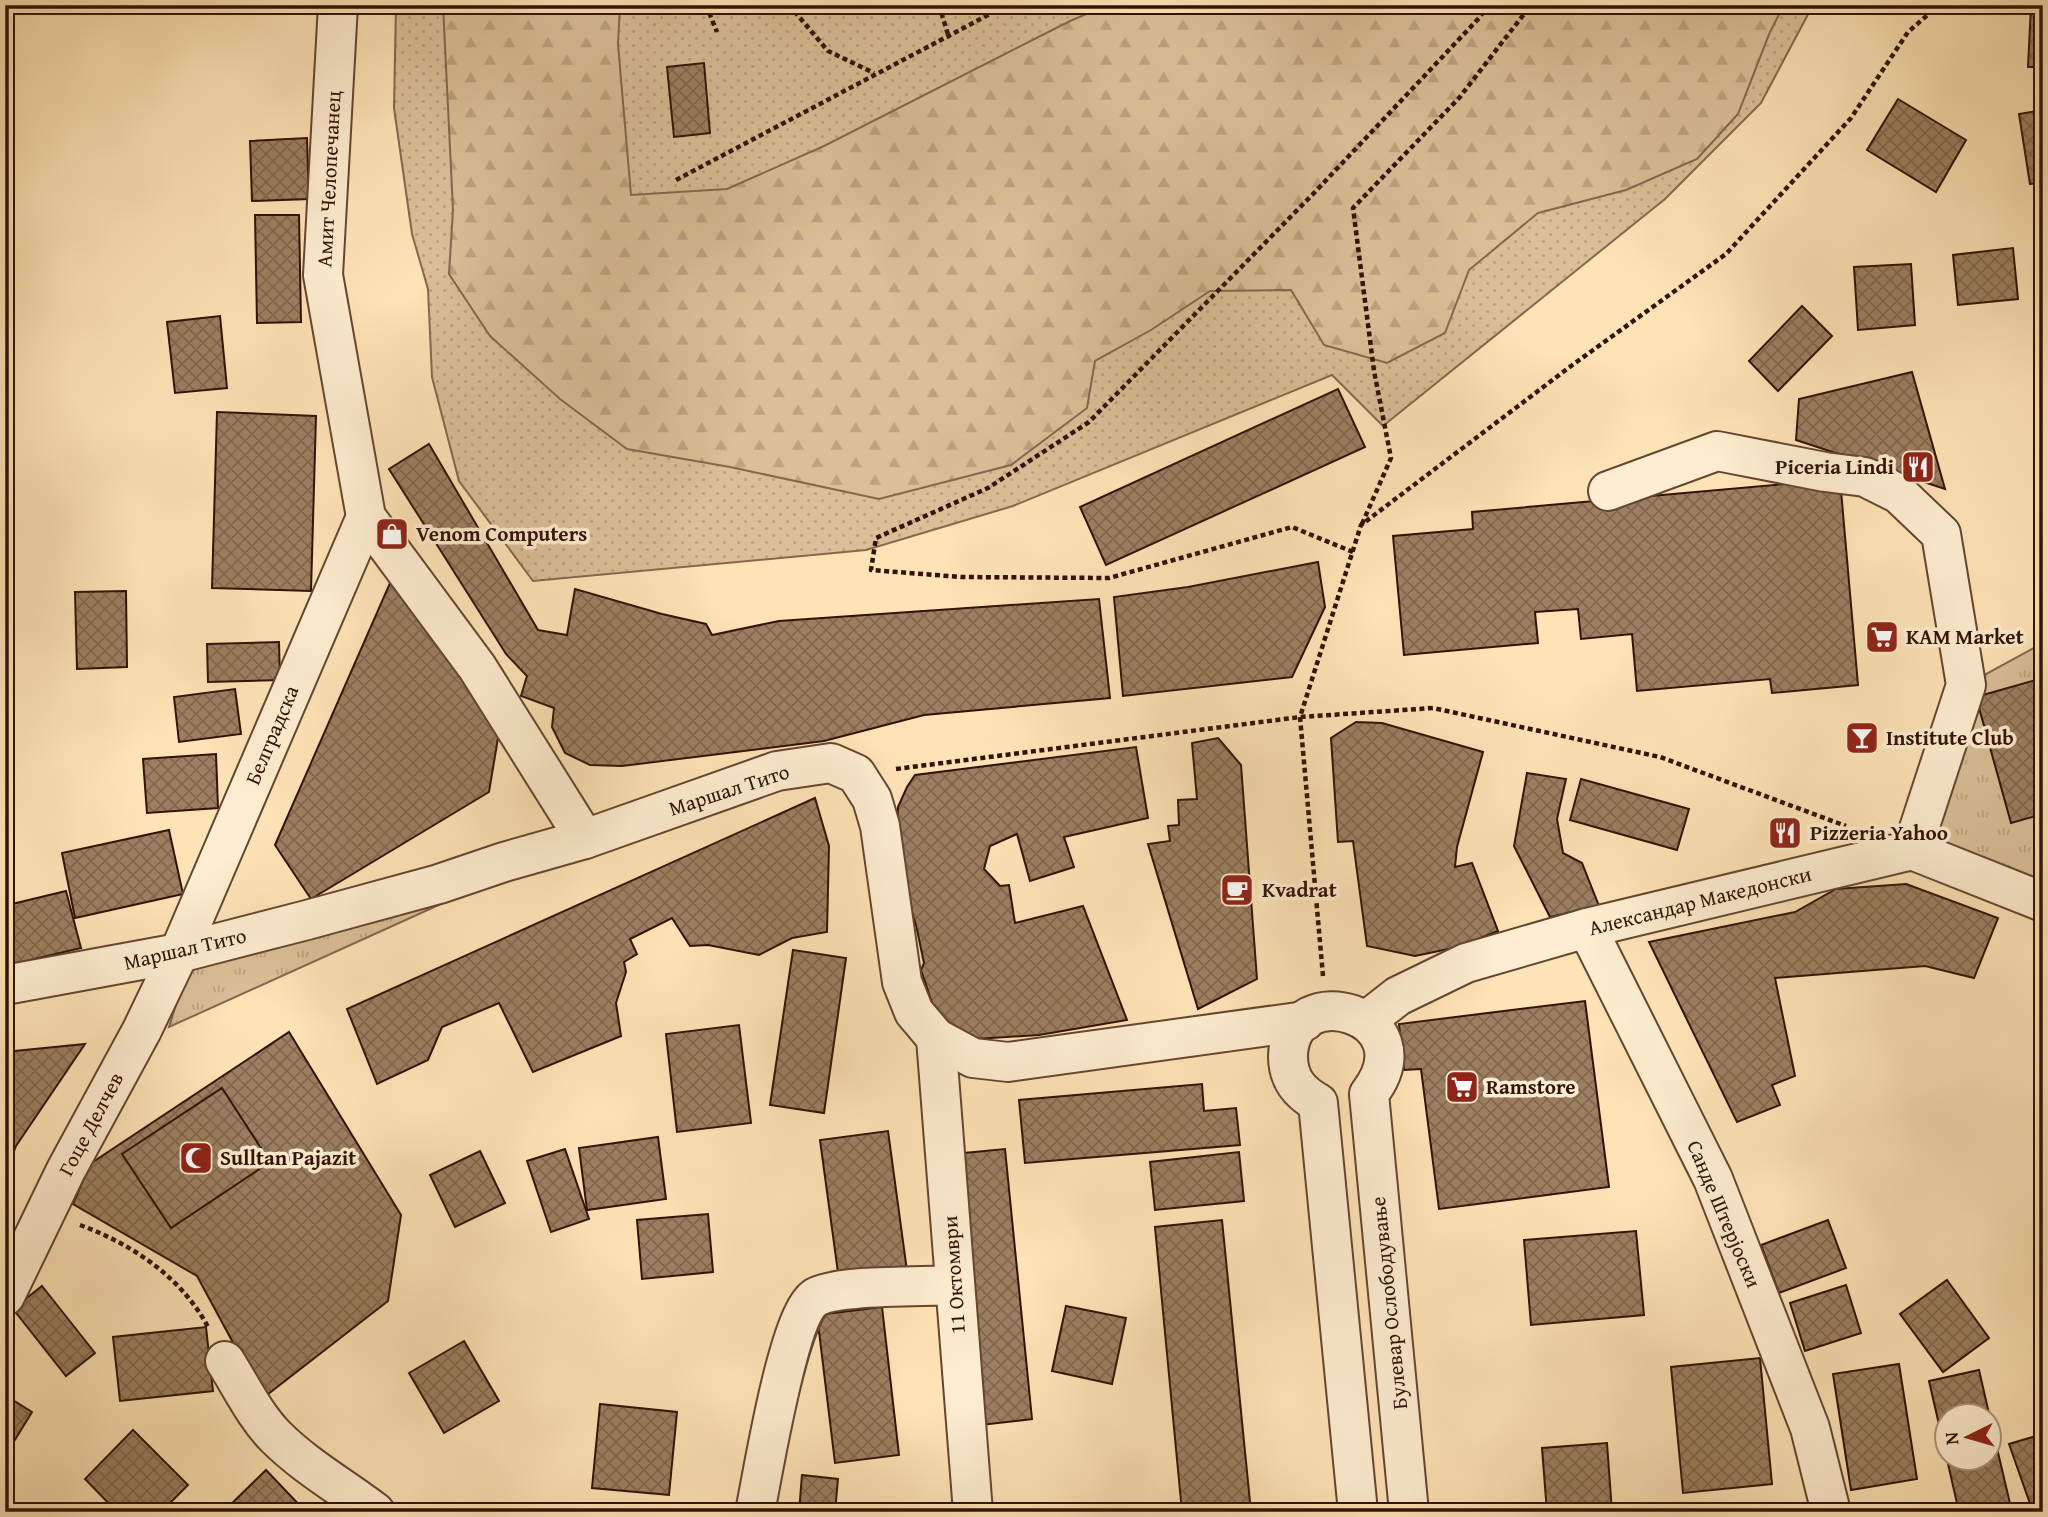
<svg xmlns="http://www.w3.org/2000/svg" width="2048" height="1517" font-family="'Gentium Book Plus',serif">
	<defs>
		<pattern id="grass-dots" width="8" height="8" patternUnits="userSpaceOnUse" patternTransform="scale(1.75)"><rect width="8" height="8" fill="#dbbf98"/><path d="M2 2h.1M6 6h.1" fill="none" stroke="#bca381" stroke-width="1.8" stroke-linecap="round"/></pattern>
		<pattern id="forest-firs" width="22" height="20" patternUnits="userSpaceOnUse" patternTransform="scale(1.75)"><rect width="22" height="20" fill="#dbbf98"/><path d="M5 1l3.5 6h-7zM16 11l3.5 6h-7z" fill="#bca381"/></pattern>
		<pattern id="park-tufts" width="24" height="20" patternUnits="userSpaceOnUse" patternTransform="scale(1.75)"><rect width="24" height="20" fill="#dbbf98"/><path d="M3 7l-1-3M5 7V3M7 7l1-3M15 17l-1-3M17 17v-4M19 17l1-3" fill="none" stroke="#bca381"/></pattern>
		<pattern id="building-cross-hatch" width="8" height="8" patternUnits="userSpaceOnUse" patternTransform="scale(1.75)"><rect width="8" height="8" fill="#9c7f61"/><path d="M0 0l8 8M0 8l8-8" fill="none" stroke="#80674e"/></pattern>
	</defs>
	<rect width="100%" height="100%" fill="#fee3b6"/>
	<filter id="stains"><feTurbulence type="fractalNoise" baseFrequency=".00286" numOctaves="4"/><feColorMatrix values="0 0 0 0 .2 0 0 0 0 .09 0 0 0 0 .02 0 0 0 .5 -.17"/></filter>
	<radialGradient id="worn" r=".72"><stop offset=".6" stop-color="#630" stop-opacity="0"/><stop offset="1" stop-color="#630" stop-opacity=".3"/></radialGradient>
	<!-- grass -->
	<polygon fill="url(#grass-dots)" stroke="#86684e" stroke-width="2" points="396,5 1813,5 1761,103 1665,199 1383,426 1332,375 1013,506 866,550 533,581 459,481 432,377 428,289 412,234 394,108"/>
	<!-- forest -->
	<polygon fill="url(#forest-firs)" stroke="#86684e" stroke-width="2" points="443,5 620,5 618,44 631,195 727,189 824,146 1070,21 1107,5 1784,5 1770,32 1738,114 1697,159 1626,190 1538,213 1469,270 1445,333 1387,363 1324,345 1291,290 1210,291 1151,330 1095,361 1087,408 1011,465 879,499 730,467 627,449 560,399 490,336 449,274 453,210"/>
	<!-- park -->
	<g fill="url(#park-tufts)" stroke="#86684e" stroke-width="2">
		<polygon points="2043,643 2043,902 1912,850 1966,685"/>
		<polygon points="463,894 169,1027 189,963"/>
	</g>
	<!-- building -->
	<g fill="url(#building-cross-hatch)" stroke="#311204" stroke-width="2">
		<polygon points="2031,5 2043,5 2043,67 2028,67"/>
		<polygon points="704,63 710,133 674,137 667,67"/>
		<polygon points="1898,99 1966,140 1936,192 1867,150"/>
		<polygon points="2043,110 2043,182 2030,184 2019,114"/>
		<polygon points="307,138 309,199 252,201 250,141"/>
		<polygon points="255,215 299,215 301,322 257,323"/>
		<polygon points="2013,248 2018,299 1958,305 1953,255"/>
		<polygon points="1911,264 1915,325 1858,330 1854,267"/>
		<polygon points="1802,306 1832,336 1778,391 1749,361"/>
		<polygon points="220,316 227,388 175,393 167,322"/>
		<polygon points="1912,372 1945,489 1796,440 1799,399"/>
		<polygon points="1338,389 1365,447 1106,565 1080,507"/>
		<polygon points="217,412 316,416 311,591 212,588"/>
		<polygon points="429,444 538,630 567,635 575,589 662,614 706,624 712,635 779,621 1099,599 1110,698 924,715 824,741 622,766 590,765 565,753 552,727 554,708 521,696 527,676 506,654 389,469"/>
		<polygon points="1840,479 1858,685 1772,693 1770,679 1637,691 1632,634 1581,639 1578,609 1535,612 1538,643 1404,655 1393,536 1473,529 1472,512"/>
		<polygon points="1318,562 1325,607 1292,677 1123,696 1114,597 1188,587"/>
		<polygon points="394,574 501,720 489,792 311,899 275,845"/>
		<polygon points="126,591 127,667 77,669 75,592"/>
		<polygon points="279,642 280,680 208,682 207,644"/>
		<polygon points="2043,678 2043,814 2011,823 1976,697"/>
		<polygon points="235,689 241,734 179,742 174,697"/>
		<polygon points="1356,722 1382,723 1483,752 1457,847 1455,867 1472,863 1498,931 1458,947 1415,956 1367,946 1353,841 1338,842 1331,738"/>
		<polygon points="1218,738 1241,765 1257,979 1198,1009 1148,844 1170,841 1168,826 1179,825 1178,800 1197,799 1192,743"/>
		<polygon points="1136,747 1148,818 1064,837 1074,867 1030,881 1017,834 990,846 984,869 1000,886 1009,885 1015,923 1083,906 1127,1020 1039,1035 975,1039 938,1021 921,970 924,963 916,925 900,875 896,837 898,807 907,787 915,775"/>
		<polygon points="216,754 218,808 147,813 143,759"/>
		<polygon points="1527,773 1566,779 1557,819 1563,853 1582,863 1599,906 1550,917 1514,846"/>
		<polygon points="1581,779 1689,809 1677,850 1570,820"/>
		<polygon points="815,798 829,846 827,932 792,938 759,955 708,945 690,946 672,918 630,939 637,954 624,962 626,972 616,1003 621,1036 533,1072 499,1003 442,1027 428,1060 377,1084 347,1009"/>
		<polygon points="169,830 183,894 75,918 62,853"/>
		<polygon points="5,877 12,904 66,891 81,948 5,966"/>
		<polygon points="1906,884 1998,918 1974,978 1925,966 1775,978 1795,1076 1772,1085 1780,1105 1737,1122 1649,942 1795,912 1836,889"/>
		<polygon points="793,950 846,958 824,1113 770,1105"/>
		<polygon points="1585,1001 1609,1187 1439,1209 1421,1069 1404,1070 1399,1024"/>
		<polygon points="739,1025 751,1123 677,1132 666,1034"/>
		<polygon points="289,1032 401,1215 388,1301 263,1398 197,1276 73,1204 90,1164"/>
		<polygon points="85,1044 16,1146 5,1175 5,1052"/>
		<polygon points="1202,1084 1204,1111 1236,1108 1240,1145 1025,1163 1019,1100"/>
		<polygon points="222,1088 270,1162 171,1228 122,1154"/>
		<polygon points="888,1131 907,1271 839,1280 820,1140"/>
		<polygon points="658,1137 666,1199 587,1210 579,1148"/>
		<polygon points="565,1149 589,1219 551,1232 527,1161"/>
		<polygon points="1005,1149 1032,1419 981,1425 954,1154"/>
		<polygon points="480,1151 505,1203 455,1227 430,1175"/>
		<polygon points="1239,1152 1244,1201 1155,1210 1150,1162"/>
		<polygon points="708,1214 713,1272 642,1279 637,1220"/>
		<polygon points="1222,1220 1251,1512 1182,1512 1155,1227"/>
		<polygon points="1828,1220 1846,1268 1779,1293 1761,1245"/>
		<polygon points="1636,1231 1644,1315 1531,1325 1524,1240"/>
		<polygon points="1947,1280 1989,1338 1943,1372 1900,1314"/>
		<polygon points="1846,1285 1861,1333 1805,1351 1790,1303"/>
		<polygon points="42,1286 95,1353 66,1376 13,1309"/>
		<polygon points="1066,1306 1126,1318 1112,1384 1052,1371"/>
		<polygon points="882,1307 899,1455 835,1463 817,1315"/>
		<polygon points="206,1327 213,1391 120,1401 113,1337"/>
		<polygon points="464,1341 499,1401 444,1433 409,1373"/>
		<polygon points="1760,1358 1772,1484 1683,1493 1671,1367"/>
		<polygon points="1899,1364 1917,1479 1851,1490 1833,1374"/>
		<polygon points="1979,1370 1996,1444 1988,1445 1988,1416 1946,1416 1946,1455 1929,1381"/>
		<polygon points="5,1395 32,1412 5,1456"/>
		<polygon points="600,1404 677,1412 669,1495 592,1488"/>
		<polygon points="133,1430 188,1485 161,1512 117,1512 85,1479"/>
		<polygon points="2043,1434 2043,1512 2033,1512 2009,1444"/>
		<polygon points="1607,1443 1612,1512 1547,1512 1542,1448"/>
		<polygon points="1996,1444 2012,1512 1959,1512 1946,1455 1946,1458 1988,1458 1988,1445"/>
		<polygon points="266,1470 306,1512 223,1512"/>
		<polygon points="802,1475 838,1479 835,1512 799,1512"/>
		<polygon points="1773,1504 1776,1512 1748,1512"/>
		<polygon points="1541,1507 1541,1512 1487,1512"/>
	</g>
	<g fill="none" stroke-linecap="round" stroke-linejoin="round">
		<defs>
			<g id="minor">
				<polyline points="338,5 323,275 366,517 477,667 585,839"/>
				<polyline points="1608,491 1717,451 1825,472 1865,477 1899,494 1941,534 1966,685 1912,850"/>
				<polyline points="1587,928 1713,1179 1810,1428 1831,1512"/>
				<polyline points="5,985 179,953 307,920 439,884 504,862 585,839 777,771 831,763 856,774 872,799 880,826 902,982 914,1012 936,1038 973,1058 1008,1062 1305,1021"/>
				<polyline points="1366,1021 1398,996 1466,963 1587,928 1912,850 2043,902"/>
				<polyline points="936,1038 973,1512"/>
				<polyline points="5,1296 66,1170 142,1030 179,953 366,517"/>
				<path d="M225,1361C241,1386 255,1416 276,1437C305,1466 342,1487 375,1512"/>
				<path d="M755,1512C763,1474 788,1314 816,1297C840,1284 924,1287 955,1285"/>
				<path d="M1358,1512L1318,1103C1299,1092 1288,1079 1288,1056C1290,974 1430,1015 1369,1094L1409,1512"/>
			</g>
		</defs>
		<!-- minor casing -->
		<use href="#minor" stroke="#644630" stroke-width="42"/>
		<!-- path -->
		<g stroke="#311204" stroke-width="4.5" stroke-dasharray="5 3.5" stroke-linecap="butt">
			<polyline points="706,5 717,32"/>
			<polyline points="789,5 828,51 874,73"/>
			<polyline points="939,5 949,38"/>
			<polyline points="676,180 1007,5"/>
			<polyline points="1362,524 1391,458 1374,371 1353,208 1459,98 1531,5"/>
			<polyline points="1353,552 1292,527 1109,578 961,577 871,570 876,538 988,488 1089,422 1314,193 1480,17 1488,5"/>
			<polyline points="896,769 1300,717 1433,708 1660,757 1846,826"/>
			<polyline points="1323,976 1300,717 1361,525 1571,366 1726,254 1851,118 1908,32 1939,5"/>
			<path d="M80,1225C132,1244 183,1278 209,1329"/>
		</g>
		<!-- minor -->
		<use href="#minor" stroke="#feedd0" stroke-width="38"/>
	</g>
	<!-- icons -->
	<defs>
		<symbol id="restaurant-square" viewBox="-11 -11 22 22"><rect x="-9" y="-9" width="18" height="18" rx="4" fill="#8f2418" stroke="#feedd0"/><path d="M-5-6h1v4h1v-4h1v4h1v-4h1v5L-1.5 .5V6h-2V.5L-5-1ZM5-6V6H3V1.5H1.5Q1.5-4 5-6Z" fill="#fff"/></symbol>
		<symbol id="shop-square" viewBox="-11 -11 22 22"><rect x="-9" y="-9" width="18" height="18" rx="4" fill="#8f2418" stroke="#feedd0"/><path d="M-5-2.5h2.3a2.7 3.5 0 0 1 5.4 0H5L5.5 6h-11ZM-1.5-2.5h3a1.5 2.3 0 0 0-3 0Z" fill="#fff"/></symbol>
		<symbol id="supermarket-square" viewBox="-11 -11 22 22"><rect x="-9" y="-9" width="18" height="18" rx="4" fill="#8f2418" stroke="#feedd0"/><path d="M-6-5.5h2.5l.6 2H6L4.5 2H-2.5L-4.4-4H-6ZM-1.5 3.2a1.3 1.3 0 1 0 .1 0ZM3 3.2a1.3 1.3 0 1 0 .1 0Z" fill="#fff"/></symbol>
		<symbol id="bar-square" viewBox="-11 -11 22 22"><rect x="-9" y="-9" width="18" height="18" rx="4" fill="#8f2418" stroke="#feedd0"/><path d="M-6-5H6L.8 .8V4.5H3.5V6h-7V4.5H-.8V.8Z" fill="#fff"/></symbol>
		<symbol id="cafe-square" viewBox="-11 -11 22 22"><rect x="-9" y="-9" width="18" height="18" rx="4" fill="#8f2418" stroke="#feedd0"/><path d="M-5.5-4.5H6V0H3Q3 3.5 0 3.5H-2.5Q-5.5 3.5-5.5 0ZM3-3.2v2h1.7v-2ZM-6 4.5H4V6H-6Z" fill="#fff"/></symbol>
		<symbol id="mosque-square" viewBox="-11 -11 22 22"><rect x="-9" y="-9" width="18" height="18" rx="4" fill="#8f2418" stroke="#feedd0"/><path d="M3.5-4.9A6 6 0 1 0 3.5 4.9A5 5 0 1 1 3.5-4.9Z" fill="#fff"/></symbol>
	</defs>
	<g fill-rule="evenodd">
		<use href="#restaurant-square" x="1899" y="448" width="38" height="38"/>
		<use href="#shop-square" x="373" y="515" width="38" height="38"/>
		<use href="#supermarket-square" x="1863" y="618" width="38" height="38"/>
		<use href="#bar-square" x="1843" y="719" width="38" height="38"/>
		<use href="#restaurant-square" x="1766" y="814" width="38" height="38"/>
		<use href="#cafe-square" x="1218" y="871" width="38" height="38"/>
		<use href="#supermarket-square" x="1443" y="1068" width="38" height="38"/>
		<use href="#mosque-square" x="177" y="1139" width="38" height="38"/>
	</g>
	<g text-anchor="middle" stroke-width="7" stroke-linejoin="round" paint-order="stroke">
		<!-- street labels -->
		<g font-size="21" fill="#311204" stroke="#feedd0">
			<text transform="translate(329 179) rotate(-87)" y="7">Амит Челопечанец</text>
			<text transform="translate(272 735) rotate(-67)" y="7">Белградска</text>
			<text transform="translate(729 790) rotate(-18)" y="7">Маршал Тито</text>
			<text transform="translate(1700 901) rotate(-14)" y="7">Александар Македонски</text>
			<text transform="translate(185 949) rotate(-13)" y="7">Маршал Тито</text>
			<text transform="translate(91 1124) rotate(-62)" y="7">Гоце Делчев</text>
			<text transform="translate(1724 1214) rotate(67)" y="7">Санде Штерјоски</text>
			<text transform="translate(954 1275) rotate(-94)" y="7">11 Октомври</text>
			<text transform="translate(1389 1303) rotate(-96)" y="7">Булевар Ослободување</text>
		</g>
		<!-- poi labels -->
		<g font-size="21" font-weight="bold" fill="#311204" stroke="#feedd0" text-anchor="start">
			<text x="1894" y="474" text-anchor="end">Piceria Lindi</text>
			<text x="416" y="541">Venom Computers</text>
			<text x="1906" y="644">KAM Market</text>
			<text x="1886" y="745">Institute Club</text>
			<text x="1810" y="840">Pizzeria Yahoo</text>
			<text x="1262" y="897">Kvadrat</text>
			<text x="1486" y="1094">Ramstore</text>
			<text x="220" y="1165">Sulltan Pajazit</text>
		</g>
	</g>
	<!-- margin -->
	<rect width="2048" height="1517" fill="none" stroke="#fee3b6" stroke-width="28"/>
	<rect x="7" y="7" width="2034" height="1503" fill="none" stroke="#311204" stroke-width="3.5"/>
	<rect x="14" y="14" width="2020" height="1489" fill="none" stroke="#311204" stroke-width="2"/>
	<!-- north arrow -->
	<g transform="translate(1968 1437) rotate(265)"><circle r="33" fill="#feedd0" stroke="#ac957e" stroke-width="2"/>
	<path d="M0-5L12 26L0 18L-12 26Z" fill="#8f2418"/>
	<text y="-10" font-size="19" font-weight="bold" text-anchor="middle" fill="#311204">N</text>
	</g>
	<rect width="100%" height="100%" filter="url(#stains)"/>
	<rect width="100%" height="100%" fill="url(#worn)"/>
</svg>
